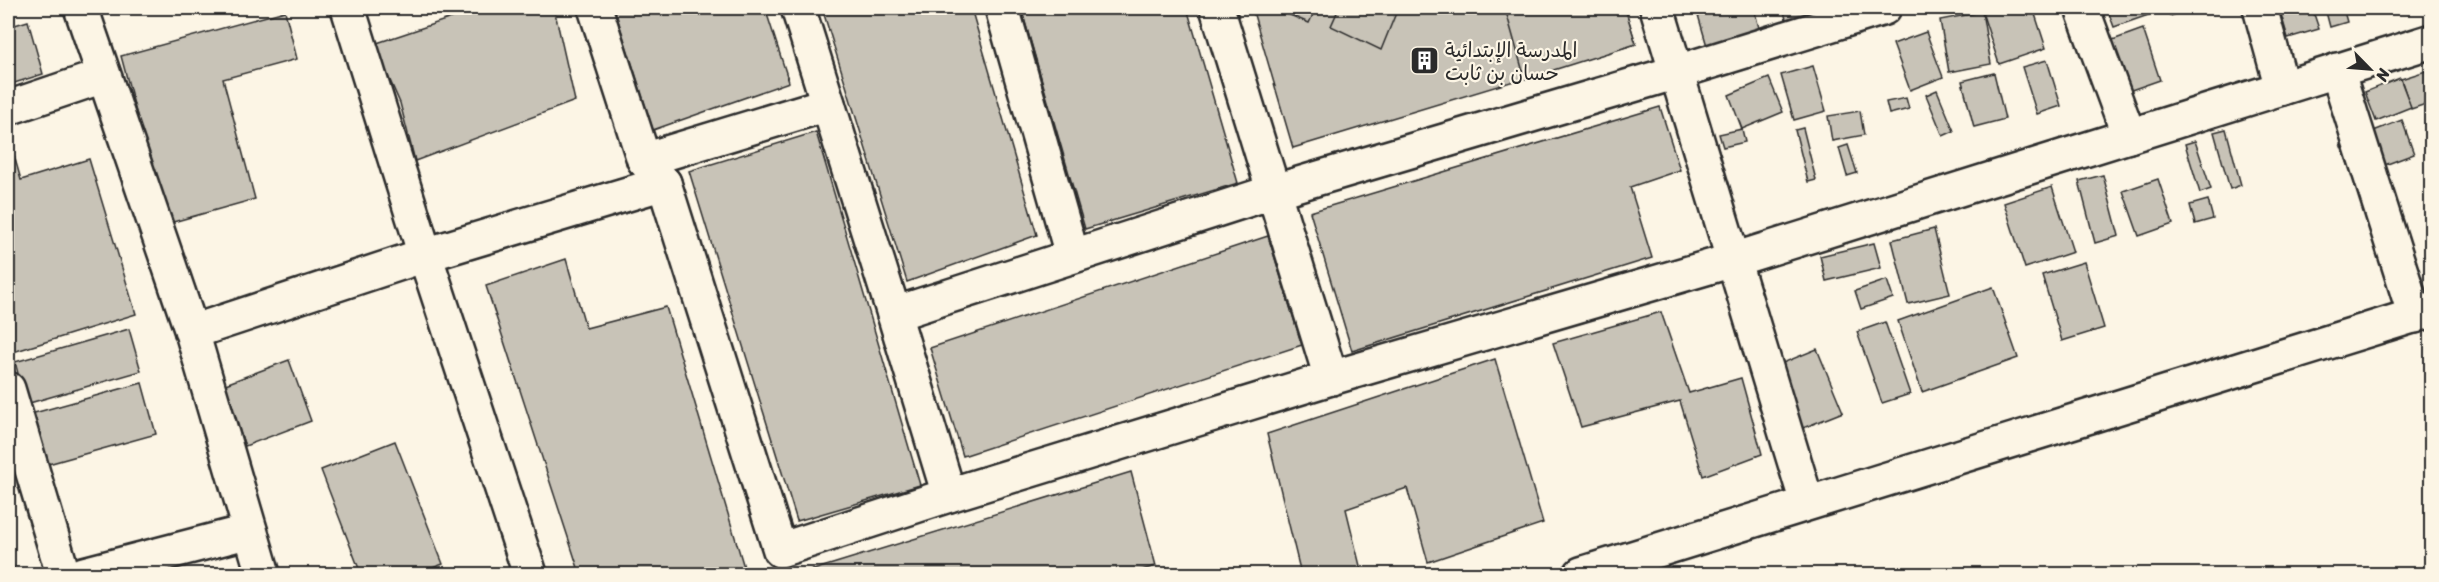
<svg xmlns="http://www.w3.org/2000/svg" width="2439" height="582" font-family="Sriracha,'Playpen Sans Arabic',sans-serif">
	<rect width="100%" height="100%" fill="#fcf5e5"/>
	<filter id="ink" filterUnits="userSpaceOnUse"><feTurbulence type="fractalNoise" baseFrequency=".0167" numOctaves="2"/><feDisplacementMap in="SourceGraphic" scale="12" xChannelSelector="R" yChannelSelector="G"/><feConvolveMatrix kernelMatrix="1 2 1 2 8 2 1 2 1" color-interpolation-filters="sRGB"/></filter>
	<g filter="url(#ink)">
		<!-- building -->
		<g fill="#c8c3b7" stroke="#2b2b2b" stroke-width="1.5">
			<polygon points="481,8 554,8 575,101 415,161 400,103 374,44"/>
			<polygon points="614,8 765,8 789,82 653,130"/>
			<polygon points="822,8 971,8 1037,235 907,282"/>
			<polygon points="1021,8 1187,8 1238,183 1085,229"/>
			<polygon points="1252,8 1625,8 1636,44 1293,148"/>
			<polygon points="1273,8 1316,8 1309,23"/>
			<polygon points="1339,8 1398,8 1381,50 1331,26"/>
			<polygon points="1505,8 1625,8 1636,44 1525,79"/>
			<polygon points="1696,8 1754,8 1760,32 1707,46"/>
			<polygon points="1783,8 1831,8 1786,19"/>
			<polygon points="1995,8 2033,8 2046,48 1999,64 1982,12"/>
			<polygon points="2107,8 2156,8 2157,12 2114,27"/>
			<polygon points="2167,8 2195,8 2170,16"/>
			<polygon points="2292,8 2312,8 2319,29 2288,38 2280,11"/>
			<polygon points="2325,8 2343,8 2347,22 2330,27"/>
			<polygon points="2381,8 2403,8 2404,10 2382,14"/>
			<polygon points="285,11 297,59 223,79 255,199 166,224 121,56"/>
			<polygon points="1982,12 1991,64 1949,72 1940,20"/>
			<polygon points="28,21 43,74 8,85 8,27"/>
			<polygon points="2143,29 2160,80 2117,95 2099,45"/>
			<polygon points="1926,32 1943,77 1910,90 1893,44"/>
			<polygon points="2047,60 2061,106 2037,114 2022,67"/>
			<polygon points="1813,66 1826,111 1794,120 1781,75"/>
			<polygon points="2432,69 2432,102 2411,109 2401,79"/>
			<polygon points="1994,73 2005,119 1974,127 1962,81"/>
			<polygon points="1769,78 1783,112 1742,129 1729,95"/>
			<polygon points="2400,78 2411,107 2376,121 2365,92"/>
			<polygon points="1937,90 1954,131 1943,136 1926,95"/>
			<polygon points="1906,98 1909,109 1889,114 1886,102"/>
			<polygon points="1660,107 1680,170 1630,187 1652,258 1352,351 1310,212"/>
			<polygon points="1860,111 1864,135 1832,141 1828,116"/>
			<polygon points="2402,120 2414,154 2353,177 2340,144"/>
			<polygon points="1803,128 1816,180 1808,182 1795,130"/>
			<polygon points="1742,129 1745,142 1723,147 1719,134"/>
			<polygon points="2226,129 2241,185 2230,189 2214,132"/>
			<polygon points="816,132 920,485 797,521 689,171"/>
			<polygon points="9,138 21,180 89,159 136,314 13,352 8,333"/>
			<polygon points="2195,141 2211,189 2200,193 2185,144"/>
			<polygon points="1848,145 1857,173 1847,176 1839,148"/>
			<polygon points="2103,175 2119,236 2095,243 2079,181"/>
			<polygon points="2158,179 2173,224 2139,236 2123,191"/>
			<polygon points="2052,187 2073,252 2025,268 2004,203"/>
			<polygon points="2208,200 2213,219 2195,224 2190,205"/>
			<polygon points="1934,229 1950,294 1908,304 1892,240"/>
			<polygon points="1268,236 1302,345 963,456 930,348"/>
			<polygon points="1874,243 1881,268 1826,281 1820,256"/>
			<polygon points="566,259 586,328 666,307 746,574 580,574 486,286"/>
			<polygon points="2084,262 2104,328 2062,341 2042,275"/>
			<polygon points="1887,280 1893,298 1861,309 1855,291"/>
			<polygon points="1993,287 2018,358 1922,392 1898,321"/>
			<polygon points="1661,312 1689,393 1741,378 1762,454 1703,476 1680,401 1581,427 1553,343"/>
			<polygon points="1885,322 1910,394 1882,403 1857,332"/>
			<polygon points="129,329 141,371 26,404 15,362"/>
			<polygon points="1817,349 1843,412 1793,432 1768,369"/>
			<polygon points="1495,359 1543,523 1428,562 1407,488 1346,509 1362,574 1301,574 1267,434"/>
			<polygon points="289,360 311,421 245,446 223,385"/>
			<polygon points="142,383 156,434 41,466 27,415"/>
			<polygon points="395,441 443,564 416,574 361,574 321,470"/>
			<polygon points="1131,472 1156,566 1128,574 800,574"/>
			<polygon points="8,549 16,574 8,574"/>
		</g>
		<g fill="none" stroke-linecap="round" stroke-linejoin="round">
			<defs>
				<g id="street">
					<polyline points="81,8 192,332 263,574"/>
					<polyline points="348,8 425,255 530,574"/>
					<polyline points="595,8 644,160 664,183 780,550 949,495 1331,378 1733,260 2432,41"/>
					<polyline points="798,8 894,314 1275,191 1677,72 1884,8"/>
					<polyline points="1002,8 1072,255"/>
					<polyline points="1217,8 1331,378"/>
					<polyline points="1657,8 1807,503"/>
					<polyline points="2082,8 2129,136"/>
					<polyline points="2260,8 2282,88"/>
					<polyline points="2337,70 2415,316"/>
					<polyline points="8,108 103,76"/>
					<polyline points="644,160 828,104"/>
					<polyline points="894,314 949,495"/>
					<polyline points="192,332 425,255 664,183"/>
					<polyline points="8,389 63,574"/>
					<polyline points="84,574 250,531"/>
				</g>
				<polyline id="secondary" points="1581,574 2432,310"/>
			</defs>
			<!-- street casing -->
			<use href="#street" stroke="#2b2b2b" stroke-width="38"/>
			<!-- secondary casing -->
			<use href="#secondary" stroke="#2b2b2b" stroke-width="38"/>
			<!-- street -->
			<use href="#street" stroke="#fcf5e5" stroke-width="33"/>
			<!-- secondary -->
			<use href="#secondary" stroke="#fcf5e5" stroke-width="33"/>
		</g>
	</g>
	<!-- icons -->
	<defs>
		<symbol id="building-square" viewBox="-11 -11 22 22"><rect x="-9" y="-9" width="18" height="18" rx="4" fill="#2b2b2b" stroke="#fcf5e5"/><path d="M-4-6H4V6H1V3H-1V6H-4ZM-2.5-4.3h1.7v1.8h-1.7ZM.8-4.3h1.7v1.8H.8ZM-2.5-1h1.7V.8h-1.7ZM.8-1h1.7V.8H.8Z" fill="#fff"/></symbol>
	</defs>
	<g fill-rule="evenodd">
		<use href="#building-square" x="1408" y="44" width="33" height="33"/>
	</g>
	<g text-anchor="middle" stroke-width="4.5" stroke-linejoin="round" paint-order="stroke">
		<!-- poi labels -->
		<g font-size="20" fill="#2b2b2b" stroke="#fcf5e5" text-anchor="start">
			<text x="1445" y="57">المدرسة الإبتدائية<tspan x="1445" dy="23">حسان بن ثابت</tspan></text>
		</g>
	</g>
	<!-- margin -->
	<rect width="2439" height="582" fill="none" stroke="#fcf5e5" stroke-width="30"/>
	<rect x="15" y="15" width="2409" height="552" fill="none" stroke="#2b2b2b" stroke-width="2" filter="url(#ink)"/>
	<!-- north arrow -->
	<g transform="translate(2370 69) rotate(115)" stroke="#fcf5e5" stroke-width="4.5" paint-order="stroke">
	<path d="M0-4.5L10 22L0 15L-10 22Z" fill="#2b2b2b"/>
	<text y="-9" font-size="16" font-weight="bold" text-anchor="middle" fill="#2b2b2b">N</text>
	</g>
</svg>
